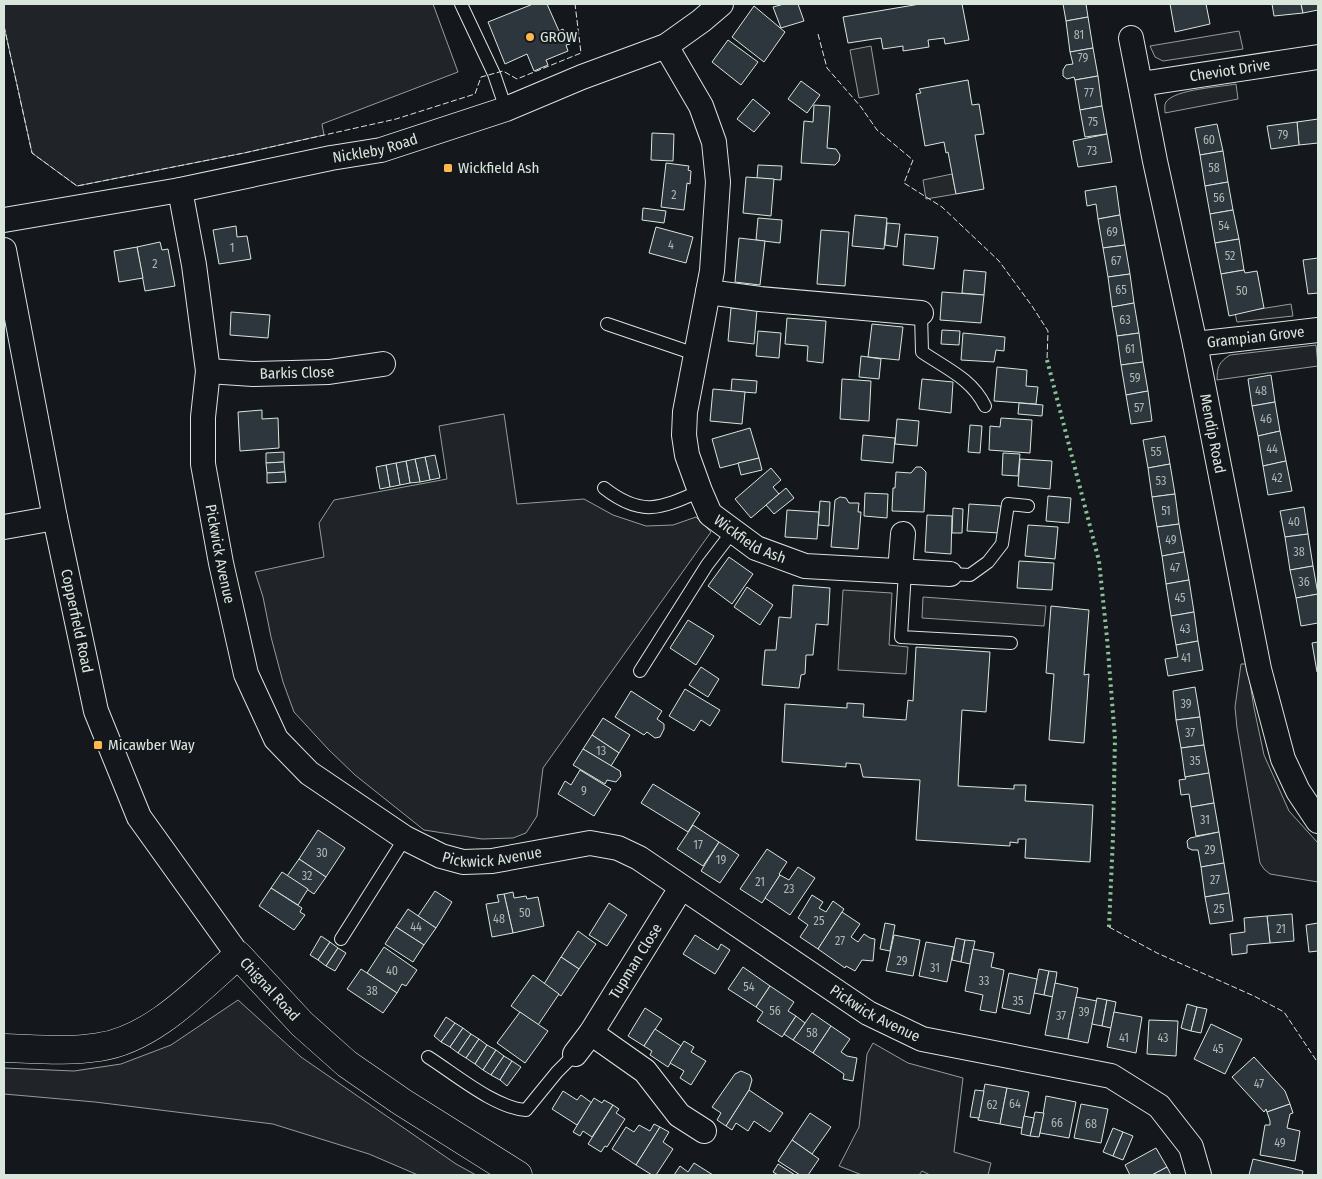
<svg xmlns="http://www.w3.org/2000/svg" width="1322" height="1179" font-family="'Fira Sans Condensed',sans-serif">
	<rect width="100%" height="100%" fill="#14181c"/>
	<!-- green -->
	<g fill="#202428" stroke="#939e99">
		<polygon points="4,4 433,4 458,72 322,124 324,135 244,153 77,186 32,153 4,26"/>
		<polygon points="1239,31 1243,49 1163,61 1155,57 1150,46"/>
		<path d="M1236,84L1238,99L1165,113C1165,109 1164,105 1166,102C1175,89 1221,87 1236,84Z"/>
		<polygon points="1291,304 1293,316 1237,322 1235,313"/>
		<path d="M1316,345L1318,366L1217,380C1217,367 1219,362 1230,355Z"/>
		<polygon points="504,414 517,504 584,499 613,515 646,526 673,525 696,517 711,532 543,768 537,816 526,833 513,838 482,839 424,830 355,775 328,749 294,712 283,682 271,637 263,597 255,572 324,557 319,523 334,500 447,479 439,426"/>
		<polygon points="1241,664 1247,664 1254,708 1264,755 1289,811 1318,843 1318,882 1270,874 1264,869 1260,863 1237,728 1235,707"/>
		<polygon points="238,1000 301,1057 456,1164 476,1175 418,1175 369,1154 273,1124 95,1102 4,1094 4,1068 74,1071 121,1064 171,1045"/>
		<polygon points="873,1043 908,1063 963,1078 954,1152 991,1163 988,1175 930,1175 922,1171 919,1175 862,1175 839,1166 859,1127 867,1054"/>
	</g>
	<!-- parking -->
	<g fill="#24282b" stroke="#939e99">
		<polygon points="871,46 879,94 859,98 850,50"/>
		<polygon points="952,174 956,194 926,199 923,180"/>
		<polygon points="843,590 892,593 889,645 908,647 906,674 838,670"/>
		<polygon points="923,597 1046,606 1044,626 922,618"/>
	</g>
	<!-- building -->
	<g fill="#2c363c" stroke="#d8e6dc">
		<polygon points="533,4 547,4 559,31 563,29 570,44 566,45 568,51 546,60 548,65 534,71 527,54 505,64 488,22"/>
		<polygon points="784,4 798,4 804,21 781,28 773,7"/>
		<polygon points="920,4 962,4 969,40 945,44 944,38 928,40 929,47 903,51 903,46 883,49 881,38 848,43 843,17"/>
		<polygon points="1063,4 1086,4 1088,17 1066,21"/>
		<polygon points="1170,4 1206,4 1210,24 1175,32"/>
		<polygon points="1272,4 1301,4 1303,13 1274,16"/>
		<polygon points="1301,4 1318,4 1318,10 1303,13"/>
		<polygon points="754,6 785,32 764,62 732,37"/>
		<polygon points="1088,17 1093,48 1070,52 1066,21"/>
		<polygon points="728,40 758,62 741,85 712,62"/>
		<polygon points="1093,48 1098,76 1075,80 1074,77 1067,79 1063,76 1063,70 1066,65 1073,64 1070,52"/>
		<polygon points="1098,76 1102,106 1080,110 1075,80"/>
		<polygon points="968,80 972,105 979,104 984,134 975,135 984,189 956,194 948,152 946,153 944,142 925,146 916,94 921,93 919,89"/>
		<polygon points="801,81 820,95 807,113 788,99"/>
		<polygon points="753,99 770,113 754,132 737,119"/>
		<polygon points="814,105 830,106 827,148 836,149 840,155 839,161 835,165 801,163 804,121 813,122"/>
		<polygon points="1102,106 1107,134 1085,137 1080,110"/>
		<polygon points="1318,119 1318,143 1299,145 1297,122"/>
		<polygon points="1297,122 1299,145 1271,149 1267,126"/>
		<polygon points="1217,124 1223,151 1200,155 1195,128"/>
		<polygon points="652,133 674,134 673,161 651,160"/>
		<polygon points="1107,134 1112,162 1078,167 1073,141"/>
		<polygon points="1223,151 1228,182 1205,186 1200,155"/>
		<polygon points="666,163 689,166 688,170 691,171 690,184 687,183 684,210 661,207"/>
		<polygon points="758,165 782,166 781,180 757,178"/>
		<polygon points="746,177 774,179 771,216 743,213"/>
		<polygon points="1228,182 1233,210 1210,214 1205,186"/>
		<polygon points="1116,186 1120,215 1098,219 1096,204 1087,206 1085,191"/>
		<polygon points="643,208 666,211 664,223 642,220"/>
		<polygon points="1233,210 1239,239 1215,243 1210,214"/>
		<polygon points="855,215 887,218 884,249 852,246"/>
		<polygon points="1120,215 1125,245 1103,248 1098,219"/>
		<polygon points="758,218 782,220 780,243 756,240"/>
		<polygon points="887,223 900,224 897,247 885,245"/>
		<polygon points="236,226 237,237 247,236 251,259 219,264 213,230"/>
		<polygon points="656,227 693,237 686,263 649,253"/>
		<polygon points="821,230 849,232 845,286 817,284"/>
		<polygon points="905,234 938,237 934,269 903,265"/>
		<polygon points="739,238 765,241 760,285 735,282"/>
		<polygon points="1239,239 1244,270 1221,274 1215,243"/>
		<polygon points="160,242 162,250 168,249 175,286 145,291 137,247"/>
		<polygon points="1125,245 1130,274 1108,277 1103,248"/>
		<polygon points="137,247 143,278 119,282 114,251"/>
		<polygon points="1318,258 1318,293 1308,294 1303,260"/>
		<polygon points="964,270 986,272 984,295 962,293"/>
		<polygon points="1244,270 1245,273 1257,271 1264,308 1229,316 1221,274"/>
		<polygon points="1130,274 1134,303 1112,307 1108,277"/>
		<polygon points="942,292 984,295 981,323 940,320"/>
		<polygon points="1134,303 1139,333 1117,336 1112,307"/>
		<polygon points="731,308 757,310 754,344 728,341"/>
		<polygon points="231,312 270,315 268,338 230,335"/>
		<polygon points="787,318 826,321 823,363 807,361 808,346 785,344"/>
		<polygon points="872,324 903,327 899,360 868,357"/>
		<polygon points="942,330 960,331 959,345 941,344"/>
		<polygon points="758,331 781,333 779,358 756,356"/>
		<polygon points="963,333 1005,337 1004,351 996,350 994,362 961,360"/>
		<polygon points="1139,333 1143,362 1121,365 1117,336"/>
		<polygon points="861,356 881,359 879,379 859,377"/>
		<polygon points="1143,362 1148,391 1126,395 1121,365"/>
		<polygon points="997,367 1027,370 1026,386 1038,387 1036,404 994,401"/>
		<polygon points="1271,375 1275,402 1252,406 1248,379"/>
		<polygon points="732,379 757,381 756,393 731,391"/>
		<polygon points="842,379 871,381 869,421 840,419"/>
		<polygon points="922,379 953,382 951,413 919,409"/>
		<polygon points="713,389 745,392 742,424 710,421"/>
		<polygon points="1148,391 1152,421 1131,424 1126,395"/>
		<polygon points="1275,402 1280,431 1258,436 1252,406"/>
		<polygon points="1019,403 1043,405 1042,416 1018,414"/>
		<polygon points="262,410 262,419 278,418 279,448 240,451 238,412"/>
		<polygon points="1001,418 1032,420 1030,453 989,450 990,426 1000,427"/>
		<polygon points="897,419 919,421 917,446 895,444"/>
		<polygon points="970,425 982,426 980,453 968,452"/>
		<polygon points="750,428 759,458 720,468 712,439"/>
		<polygon points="1280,431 1286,461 1263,466 1258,436"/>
		<polygon points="863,435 895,438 893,463 861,460"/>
		<polygon points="1165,436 1170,464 1148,468 1143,440"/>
		<polygon points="284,452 284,462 266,463 266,453"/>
		<polygon points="1003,453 1020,454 1018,476 1002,475"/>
		<polygon points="435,455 440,478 430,480 425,457"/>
		<polygon points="425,457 430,480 420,482 415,459"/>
		<polygon points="759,458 762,470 741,475 738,463"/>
		<polygon points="415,459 420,482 410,483 406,461"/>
		<polygon points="1020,459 1052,461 1050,489 1018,486"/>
		<polygon points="406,461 410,483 400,485 396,463"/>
		<polygon points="1286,461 1292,491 1268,495 1263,466"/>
		<polygon points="284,462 285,472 267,473 266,463"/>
		<polygon points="396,463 400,485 390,487 386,465"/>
		<polygon points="1170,464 1175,494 1152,497 1148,468"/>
		<polygon points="386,465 390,487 380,489 376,467"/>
		<polygon points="916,467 921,467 926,472 924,512 892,511 893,488 895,488 896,472 911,473"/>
		<polygon points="771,468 781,480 773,487 779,494 751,518 735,499"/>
		<polygon points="285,472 286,482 267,483 267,473"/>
		<polygon points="786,488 794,498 774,514 766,505"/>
		<polygon points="865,493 888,494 887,518 864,516"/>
		<polygon points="1175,494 1179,524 1157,527 1152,497"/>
		<polygon points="1048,496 1071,498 1069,523 1046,521"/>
		<polygon points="840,497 846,498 849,503 859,503 858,512 861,512 858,549 831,547 835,500"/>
		<polygon points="820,501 830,502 829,526 818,525"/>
		<polygon points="969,504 1001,506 1000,533 967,531"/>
		<polygon points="1304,507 1308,534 1285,537 1280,511"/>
		<polygon points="953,508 963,509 962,533 952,533"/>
		<polygon points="787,510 819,512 817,539 785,537"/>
		<polygon points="927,515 952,516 951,554 925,552"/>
		<polygon points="1179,524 1184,552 1162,556 1157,527"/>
		<polygon points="1028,525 1058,527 1055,559 1025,556"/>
		<polygon points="1308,534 1313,566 1290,570 1285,537"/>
		<polygon points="1184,552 1189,580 1166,584 1162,556"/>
		<polygon points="729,557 753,574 732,604 708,586"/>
		<polygon points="1019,561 1054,563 1052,590 1017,588"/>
		<polygon points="1313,566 1318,594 1296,598 1290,570"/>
		<polygon points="1189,580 1194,612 1171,616 1166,584"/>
		<polygon points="793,585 830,588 828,625 816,624 813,655 806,655 805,674 801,675 799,688 762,685 765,650 776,650 779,617 791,618"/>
		<polygon points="747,587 773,605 760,625 734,607"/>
		<polygon points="1318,594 1318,623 1301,626 1296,598"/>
		<polygon points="1051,606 1089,610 1084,675 1089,674 1084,743 1049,740 1054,674 1046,673"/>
		<polygon points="1194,612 1198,641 1176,645 1171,616"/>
		<polygon points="688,620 714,636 696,665 670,648"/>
		<polygon points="1198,641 1203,670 1168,676 1165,659 1178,657 1176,645"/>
		<polygon points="1318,642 1318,671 1317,672 1312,643"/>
		<polygon points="916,647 990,652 986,712 962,710 958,786 1014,789 1014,785 1026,785 1025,801 1093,805 1090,862 1025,858 1026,839 1018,839 1018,843 1010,842 1010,846 916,840 920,780 863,777 860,764 846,763 846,767 782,762 785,704 847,708 847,703 864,704 863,717 906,720 908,700 913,701"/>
		<polygon points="701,667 719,679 708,697 689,685"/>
		<polygon points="1195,687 1200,717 1176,720 1173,691"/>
		<polygon points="685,689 720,710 710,726 701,720 694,731 669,716"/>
		<polygon points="631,691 662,711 657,719 664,724 664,729 660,737 655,738 647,732 644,735 615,717"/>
		<polygon points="1200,717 1204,745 1181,748 1176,720"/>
		<polygon points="603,718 630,735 619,753 592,735"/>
		<polygon points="592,735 619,753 611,766 583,749"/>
		<polygon points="1204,745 1209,773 1185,777 1181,748"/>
		<polygon points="583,749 620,771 621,776 616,782 607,780 605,784 573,765"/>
		<polygon points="580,770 611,789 594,816 558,794 565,781 571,785"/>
		<polygon points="1209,773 1214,803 1191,807 1189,794 1181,795 1179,780 1186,779 1185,777"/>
		<polygon points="653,784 700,813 688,832 641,803"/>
		<polygon points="1214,803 1219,832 1196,836 1191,807"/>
		<polygon points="693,825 719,842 703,866 677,849"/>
		<polygon points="318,830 345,848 326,877 299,859"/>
		<polygon points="1219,832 1224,863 1201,867 1198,850 1192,850 1188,848 1187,841 1190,838"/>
		<polygon points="719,842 739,855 720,883 701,871"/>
		<polygon points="767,849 787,862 779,874 780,875 762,903 740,889"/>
		<polygon points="299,859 326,877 314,894 287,876"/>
		<polygon points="1224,863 1229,893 1205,897 1201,867"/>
		<polygon points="798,867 815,878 790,915 765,898 780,875 789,880"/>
		<polygon points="282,872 308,889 298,905 271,888"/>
		<polygon points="271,888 302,908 300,912 305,915 294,930 259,906"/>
		<polygon points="435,891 452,902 436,928 418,916"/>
		<polygon points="513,892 514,898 526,896 527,899 538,897 544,926 513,933 504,894"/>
		<polygon points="1229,893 1233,921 1210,924 1205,897"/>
		<polygon points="504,894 513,933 492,937 486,904 499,902 497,895"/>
		<polygon points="812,895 823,902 819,908 826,912 833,901 844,909 818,949 800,937 808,925 798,918"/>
		<polygon points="609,903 627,915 607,946 589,935"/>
		<polygon points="408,909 436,928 424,945 396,927"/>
		<polygon points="842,912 860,924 851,937 858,942 864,934 870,938 875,939 873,961 862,960 855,971 846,966 845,968 818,949"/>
		<polygon points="1292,914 1294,941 1270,943 1267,916"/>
		<polygon points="1267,916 1270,943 1247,945 1247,953 1232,955 1230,934 1245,932 1244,918"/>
		<polygon points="885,923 895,925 890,951 880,949"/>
		<polygon points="1318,923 1318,951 1309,952 1306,925"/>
		<polygon points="396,927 424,945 413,962 385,944"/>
		<polygon points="578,931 596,944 579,969 561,957"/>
		<polygon points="695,935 718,950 721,944 730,950 715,974 683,954"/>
		<polygon points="894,935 920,940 913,976 886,971"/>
		<polygon points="321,936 330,942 318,960 310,955"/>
		<polygon points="956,938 965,940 961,962 952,960"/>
		<polygon points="965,940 975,941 970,964 961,962"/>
		<polygon points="330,942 338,948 326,966 318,960"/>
		<polygon points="926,942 954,947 947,982 919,976"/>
		<polygon points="384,947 417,970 406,986 402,984 397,993 367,973"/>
		<polygon points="338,948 346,953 335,971 326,966"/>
		<polygon points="973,949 994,953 991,967 1004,970 996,1013 980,1010 983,995 965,991"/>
		<polygon points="561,957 579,969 561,996 544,984"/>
		<polygon points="743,967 770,986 756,1007 728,989"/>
		<polygon points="361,969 397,993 383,1013 347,989"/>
		<polygon points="1039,969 1049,971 1044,995 1034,993"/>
		<polygon points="1049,971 1057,972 1053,997 1044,995"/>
		<polygon points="1009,973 1037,979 1030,1014 1002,1008"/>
		<polygon points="533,975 559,994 538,1025 511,1006"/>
		<polygon points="1055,983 1078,988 1068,1039 1045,1035"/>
		<polygon points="770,986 794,1002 788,1011 796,1016 782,1037 757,1021 763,1012 756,1007"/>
		<polygon points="1076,997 1097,1001 1088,1043 1068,1039"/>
		<polygon points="1097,998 1107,1000 1102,1026 1092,1024"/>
		<polygon points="1107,1000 1116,1002 1111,1028 1102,1026"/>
		<polygon points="1187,1004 1197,1007 1191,1031 1181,1028"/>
		<polygon points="1197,1007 1207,1009 1201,1033 1191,1031"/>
		<polygon points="645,1008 662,1019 644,1046 628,1036"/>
		<polygon points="520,1012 548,1031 525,1063 497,1043"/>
		<polygon points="1114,1012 1142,1017 1136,1053 1107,1047"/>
		<polygon points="812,1013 831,1026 813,1053 793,1040"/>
		<polygon points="796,1016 805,1023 793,1040 784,1034"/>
		<polygon points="446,1017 455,1023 441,1042 434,1036"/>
		<polygon points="1149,1020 1178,1021 1176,1056 1147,1054"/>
		<polygon points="455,1023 463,1028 450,1047 441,1042"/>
		<polygon points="1211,1024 1242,1039 1225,1074 1194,1059"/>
		<polygon points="831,1026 850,1039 841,1052 847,1056 857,1058 853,1081 843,1079 844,1074 813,1053"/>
		<polygon points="463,1028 471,1034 458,1053 450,1047"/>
		<polygon points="655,1029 681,1046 668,1067 650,1055 652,1051 644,1046"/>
		<polygon points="471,1034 479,1039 466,1058 458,1053"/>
		<polygon points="479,1039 487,1045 475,1064 466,1058"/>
		<polygon points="684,1041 694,1047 691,1052 706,1061 691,1085 680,1078 684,1071 670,1063"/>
		<polygon points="487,1045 496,1050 483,1070 475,1064"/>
		<polygon points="496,1050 504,1056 491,1075 483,1070"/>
		<polygon points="504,1056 512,1061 500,1080 491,1075"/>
		<polygon points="1254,1057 1285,1091 1290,1104 1267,1112 1266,1109 1264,1112 1232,1077"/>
		<polygon points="512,1061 521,1067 507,1086 500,1080"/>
		<polygon points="741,1071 750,1075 752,1080 749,1090 726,1126 717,1120 721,1113 712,1107 735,1074"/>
		<polygon points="985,1084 1007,1088 1000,1124 978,1120"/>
		<polygon points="1007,1088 1029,1092 1022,1128 1000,1124"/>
		<polygon points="749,1090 783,1113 770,1132 754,1121 748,1131 736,1123 732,1130 726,1126"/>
		<polygon points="975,1090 984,1091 979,1118 970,1117"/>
		<polygon points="563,1091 577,1100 581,1095 592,1103 577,1125 552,1109"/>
		<polygon points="1046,1096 1076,1102 1069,1138 1040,1133"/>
		<polygon points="594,1098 602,1103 604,1100 613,1105 592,1137 583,1131 580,1136 573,1132"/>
		<polygon points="1081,1104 1108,1109 1101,1143 1074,1138"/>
		<polygon points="1290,1104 1293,1113 1290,1114 1287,1128 1300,1131 1295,1161 1260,1155 1265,1125 1270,1125 1270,1121 1267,1112"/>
		<polygon points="613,1105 619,1109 616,1113 625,1119 607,1147 605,1146 601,1152 588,1144"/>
		<polygon points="1035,1112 1044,1113 1039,1137 1030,1136"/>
		<polygon points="810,1113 831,1127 812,1154 792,1140"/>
		<polygon points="1024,1116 1034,1118 1030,1136 1021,1134"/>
		<polygon points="654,1124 660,1127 636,1165 612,1149 626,1127 634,1132 639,1125 650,1131"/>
		<polygon points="660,1127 669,1132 663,1142 673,1149 656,1175 652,1175 636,1165"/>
		<polygon points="1113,1128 1123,1132 1113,1156 1103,1152"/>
		<polygon points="1123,1132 1133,1136 1123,1160 1113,1156"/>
		<polygon points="792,1140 819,1159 808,1175 800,1175 778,1161"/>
		<polygon points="1156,1148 1167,1167 1152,1175 1130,1175 1125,1165"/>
		<polygon points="1253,1159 1303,1171 1302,1175 1249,1175"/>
		<polygon points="694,1163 713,1175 674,1175 680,1166 688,1172"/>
		<polygon points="778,1164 795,1175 778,1175 773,1172"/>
		<polygon points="1167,1167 1171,1175 1152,1175"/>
	</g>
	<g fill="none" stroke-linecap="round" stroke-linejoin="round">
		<defs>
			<g id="lane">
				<polyline points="461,4 494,74 506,109"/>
				<path d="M921,313L922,352C947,369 972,379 985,406"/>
				<polyline points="607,324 695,354"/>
				<path d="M604,488C641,517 660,509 700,491"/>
				<polyline points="905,571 901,637 1011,643"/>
				<polyline points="950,574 970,575 988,562 1002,544 1008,504 1028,506"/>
				<polyline points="640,671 707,565 733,531"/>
				<polyline points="341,939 405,838"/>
				<path d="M428,1057C455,1074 495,1108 526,1110L557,1072L575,1054"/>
			</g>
			<g id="street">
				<path id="s1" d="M1131,38L1155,161L1195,344L1259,669L1283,759L1298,791L1318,821"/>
				<path id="s2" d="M666,46L701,106L714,142L718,182L712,271L685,412L684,435L687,455L700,491L710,514L756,548L805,566L950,574"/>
				<path id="s3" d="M1141,84L1318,57"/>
				<path id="s4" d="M180,190L194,265L208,371L203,417V464L221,563L246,674L276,739L309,773L405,838L441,856L463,862L492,861L590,843L618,848L639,858L868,1013L922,1039L1111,1076L1159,1106L1191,1147L1199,1175"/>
				<path id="s5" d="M4,220L180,190L331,158L381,150L506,109L582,77L666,46L701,21L721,4"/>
				<path id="s6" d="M4,250L55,518L96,711L139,817L238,955"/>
				<polyline points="708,292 760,299 921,313"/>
				<path id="s7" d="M1195,344L1318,330"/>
				<path id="s8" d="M208,371L253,374L329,372L383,364"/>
				<polyline points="4,527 55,518"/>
				<polyline points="900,571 903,534"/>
				<polyline points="591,1033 645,1071 679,1115 704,1131"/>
				<path id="s9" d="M575,1054L591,1033L681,888"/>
			</g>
			<g id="secondary">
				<path id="s10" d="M4,1048C36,1049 68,1052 99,1047C152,1040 199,989 238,955L302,1024L347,1064L402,1102L518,1175"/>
			</g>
		</defs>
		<!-- lane casing -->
		<use href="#lane" stroke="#d8e6dc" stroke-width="14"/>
		<!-- street casing -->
		<use href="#street" stroke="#d8e6dc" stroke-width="26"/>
		<!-- secondary casing -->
		<use href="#secondary" stroke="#d8e6dc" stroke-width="29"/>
		<!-- lane -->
		<use href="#lane" stroke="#14181c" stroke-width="12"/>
		<!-- street -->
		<use href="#street" stroke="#14181c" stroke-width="24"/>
		<!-- secondary -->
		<use href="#secondary" stroke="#14181c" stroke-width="28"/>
		<!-- hedge -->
		<polyline stroke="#8ac095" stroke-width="4" stroke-dasharray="2.5 4" stroke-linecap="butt" points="1047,360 1099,561 1107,638 1115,739 1113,837 1109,927"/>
		<!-- fence -->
		<g stroke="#d8e6dc" stroke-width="1" stroke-dasharray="6 2.5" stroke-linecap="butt">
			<polyline points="4,26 32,153 77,186 244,153 396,119 475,94 481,77 503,71 517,79 581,53 575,4"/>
			<polyline points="818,34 827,68 861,107 877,130 913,160 904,183 942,207 999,261 1032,306 1048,331 1047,360"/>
			<polyline points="1109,927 1157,953 1254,996 1284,1012 1318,1063"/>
		</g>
	</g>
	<!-- markers -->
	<g fill="#ffb74d" stroke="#14181c" stroke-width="2">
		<circle cx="530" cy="37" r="5"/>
		<rect x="443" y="163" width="10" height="10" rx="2.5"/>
		<rect x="93" y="740" width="10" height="10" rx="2.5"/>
	</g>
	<g text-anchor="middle" stroke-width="4" stroke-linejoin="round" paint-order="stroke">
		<!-- number labels -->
		<g font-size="12" fill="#adbab4">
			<text x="1079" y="39">81</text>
			<text x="1083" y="62">79</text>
			<text x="1089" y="97">77</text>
			<text x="1093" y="126">75</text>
			<text x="1283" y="139">79</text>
			<text x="1209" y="144">60</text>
			<text x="1092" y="155">73</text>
			<text x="1214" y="172">58</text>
			<text x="674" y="199">2</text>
			<text x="1219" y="202">56</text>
			<text x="1224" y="230">54</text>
			<text x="1112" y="236">69</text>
			<text x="671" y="249">4</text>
			<text x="232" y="252">1</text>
			<text x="1230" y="260">52</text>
			<text x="1116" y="265">67</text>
			<text x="155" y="268">2</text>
			<text x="1121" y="294">65</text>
			<text x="1242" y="295">50</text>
			<text x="1125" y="324">63</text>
			<text x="1130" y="353">61</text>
			<text x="1135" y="382">59</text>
			<text x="1261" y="395">48</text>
			<text x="1139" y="412">57</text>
			<text x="1266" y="423">46</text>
			<text x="1272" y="453">44</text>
			<text x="1156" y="456">55</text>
			<text x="1277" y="482">42</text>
			<text x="1161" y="485">53</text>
			<text x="1166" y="515">51</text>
			<text x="1294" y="526">40</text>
			<text x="1171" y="544">49</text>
			<text x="1299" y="556">38</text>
			<text x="1175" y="572">47</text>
			<text x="1304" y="586">36</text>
			<text x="1180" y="602">45</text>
			<text x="1185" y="633">43</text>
			<text x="1186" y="662">41</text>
			<text x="1186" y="708">39</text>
			<text x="1190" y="737">37</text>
			<text x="601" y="755">13</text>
			<text x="1195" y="765">35</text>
			<text x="584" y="795">9</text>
			<text x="1205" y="824">31</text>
			<text x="698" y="849">17</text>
			<text x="1210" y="854">29</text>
			<text x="322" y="857">30</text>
			<text x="721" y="864">19</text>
			<text x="307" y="880">32</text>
			<text x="1215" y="884">27</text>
			<text x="760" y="886">21</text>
			<text x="789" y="893">23</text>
			<text x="1219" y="913">25</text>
			<text x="525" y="917">50</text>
			<text x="499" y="923">48</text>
			<text x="819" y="925">25</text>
			<text x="416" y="931">44</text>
			<text x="1281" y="933">21</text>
			<text x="840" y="945">27</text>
			<text x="902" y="965">29</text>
			<text x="935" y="972">31</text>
			<text x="392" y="975">40</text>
			<text x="984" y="985">33</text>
			<text x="749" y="991">54</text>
			<text x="372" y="995">38</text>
			<text x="1018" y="1005">35</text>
			<text x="775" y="1015">56</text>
			<text x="1084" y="1016">39</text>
			<text x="1061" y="1020">37</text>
			<text x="812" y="1037">58</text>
			<text x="1124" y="1042">41</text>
			<text x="1163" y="1042">43</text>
			<text x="1218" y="1053">45</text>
			<text x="1259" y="1088">47</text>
			<text x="1015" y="1108">64</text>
			<text x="992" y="1109">62</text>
			<text x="1057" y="1127">66</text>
			<text x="1091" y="1128">68</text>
			<text x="1280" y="1147">49</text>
		</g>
		<!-- poi labels -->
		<g font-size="15" fill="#d8e6dc" stroke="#14181c" text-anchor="start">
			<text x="540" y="42">GROW</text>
			<text x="458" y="173">Wickfield Ash</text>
			<text x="108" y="750">Micawber Way</text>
		</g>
		<!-- street labels -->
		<g font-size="15" fill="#d8e6dc" stroke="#14181c">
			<text dy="5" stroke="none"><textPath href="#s3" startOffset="90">Cheviot Drive</textPath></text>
			<text dy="5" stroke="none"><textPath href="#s5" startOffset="378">Nickleby Road</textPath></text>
			<text dy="5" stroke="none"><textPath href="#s7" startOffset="61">Grampian Grove</textPath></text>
			<text dy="5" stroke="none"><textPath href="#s8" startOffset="89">Barkis Close</textPath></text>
			<text dy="5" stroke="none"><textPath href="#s1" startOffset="404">Mendip Road</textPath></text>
			<text dy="5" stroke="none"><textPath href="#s2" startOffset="535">Wickfield Ash</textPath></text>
			<text dy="5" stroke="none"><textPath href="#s4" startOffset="368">Pickwick Avenue</textPath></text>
			<text dy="5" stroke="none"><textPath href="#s6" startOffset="378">Copperfield Road</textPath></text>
			<text dy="5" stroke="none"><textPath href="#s4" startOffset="818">Pickwick Avenue</textPath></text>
			<text dy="5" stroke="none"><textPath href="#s9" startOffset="111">Tupman Close</textPath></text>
			<text dy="5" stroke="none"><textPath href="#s10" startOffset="311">Chignal Road</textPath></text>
			<text dy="5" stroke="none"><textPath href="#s4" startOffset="1252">Pickwick Avenue</textPath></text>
		</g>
	</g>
	<!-- border -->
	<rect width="1322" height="1179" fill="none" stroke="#d8e6dc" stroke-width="10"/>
</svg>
